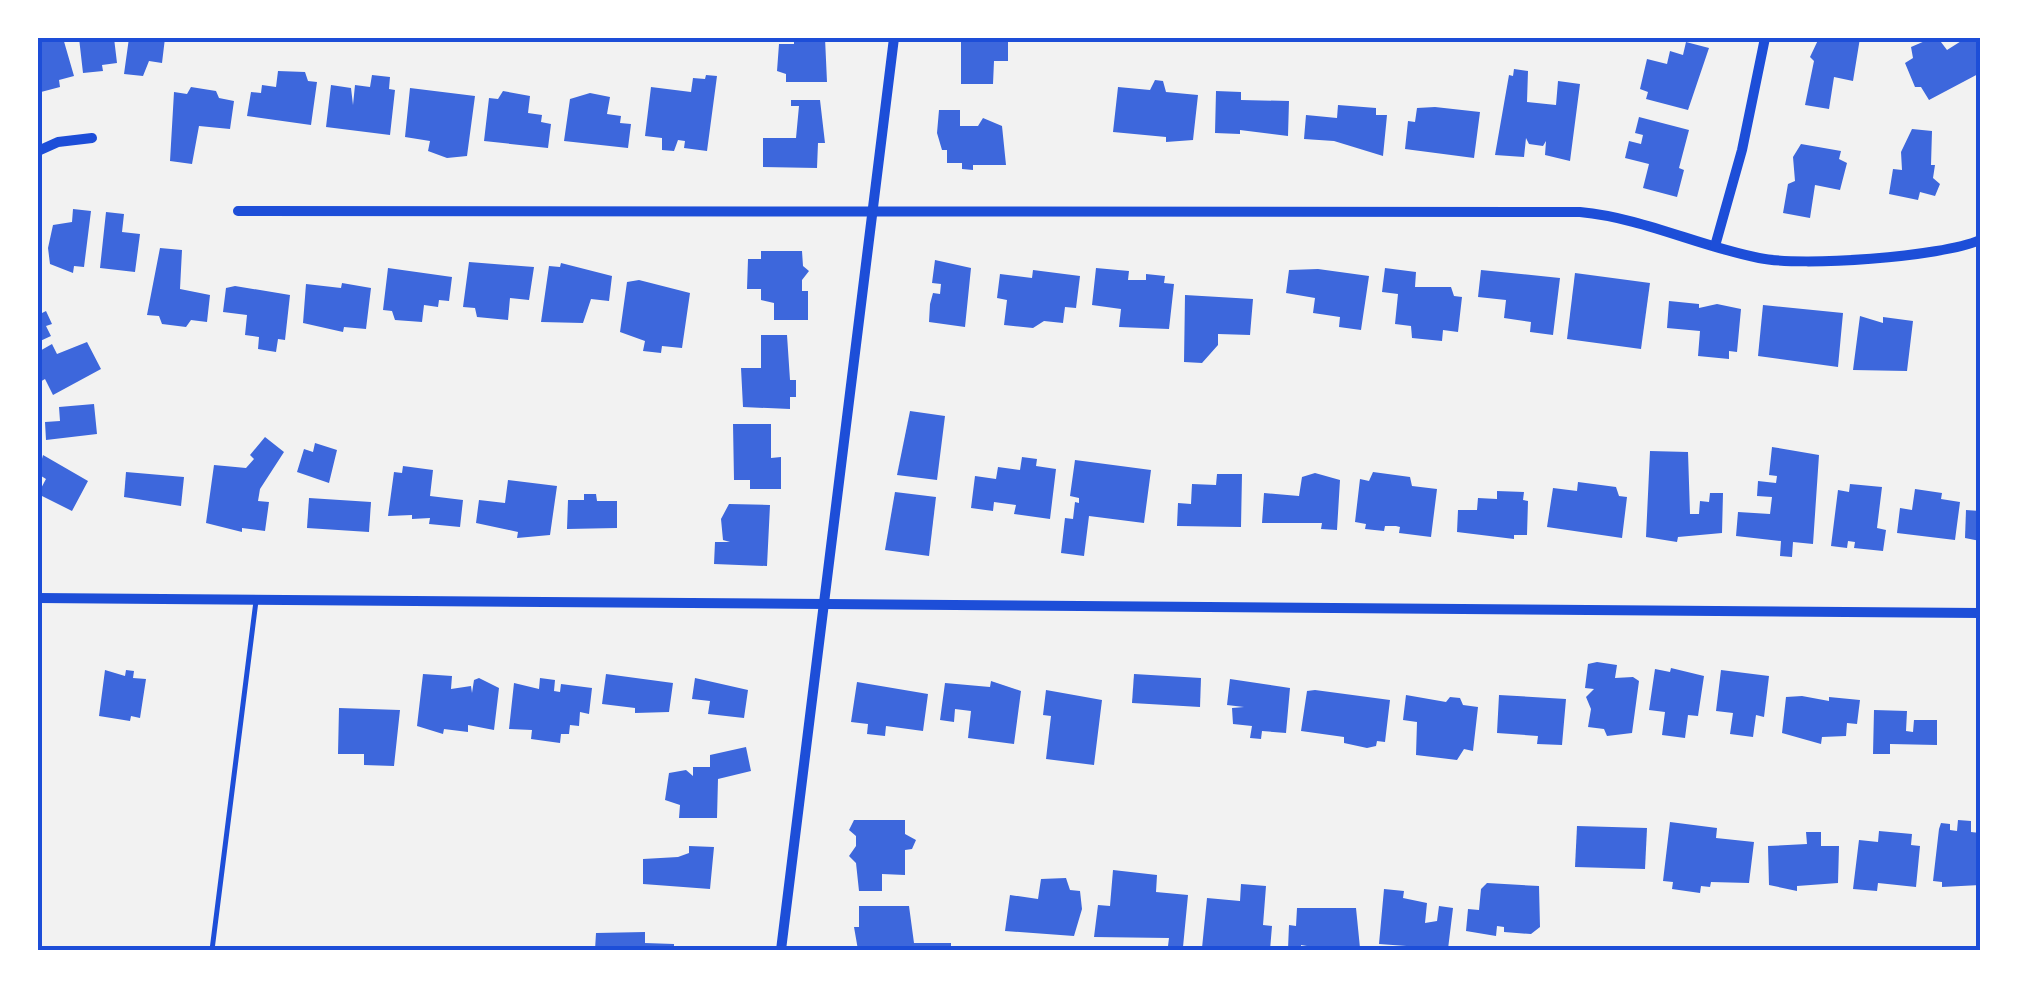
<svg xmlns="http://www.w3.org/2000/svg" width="2018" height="988" font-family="Commissioner,sans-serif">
	<rect width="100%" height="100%" fill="#f2f2f2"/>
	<!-- building -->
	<g fill="#3d67dc">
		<polygon points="38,38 63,38 74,76 59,80 60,87 41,92"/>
		<polygon points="79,38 114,38 117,63 102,65 103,71 83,73"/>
		<polygon points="129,38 165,38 162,63 149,61 143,76 124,74"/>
		<polygon points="794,38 825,38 827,82 786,82 786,74 777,71 779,44 794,44"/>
		<polygon points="961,38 1008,38 1008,61 994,61 993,84 961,84"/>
		<polygon points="1819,38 1860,38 1853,81 1834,77 1829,109 1805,105 1814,61 1810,57"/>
		<polygon points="1932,38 1938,38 1947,50 1966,38 1974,38 1980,47 1980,73 1929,100 1921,87 1915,87 1905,63 1913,58 1911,47"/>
		<polygon points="1686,42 1709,48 1688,110 1646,99 1648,92 1640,89 1647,59 1667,64 1670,51 1683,55"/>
		<polygon points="1514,69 1528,71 1527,102 1556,105 1558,81 1580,84 1570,161 1545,155 1546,141 1543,146 1529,144 1526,138 1524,157 1495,155 1509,75 1513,76"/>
		<polygon points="278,71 305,72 308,81 317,82 311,125 247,116 251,92 261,93 262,85 276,87"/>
		<polygon points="372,75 390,77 389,89 395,90 390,135 326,127 331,85 351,88 353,105 355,85 370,87"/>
		<polygon points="706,75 717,76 707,151 684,148 685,141 678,140 674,151 662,150 662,138 645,136 651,87 691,92 693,78 705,79"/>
		<polygon points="1155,80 1163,81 1166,92 1198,95 1193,140 1166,142 1166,137 1113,132 1118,87 1150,90"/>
		<polygon points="191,87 216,91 219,98 234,101 230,129 199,126 192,164 170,161 174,92 187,94"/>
		<polygon points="410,88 475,96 467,156 447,158 428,151 430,141 405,137"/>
		<polygon points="503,91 530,96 528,113 542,115 541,122 551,124 548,148 484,141 489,98 498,99"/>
		<polygon points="1216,91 1241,92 1241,100 1289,101 1288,136 1240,130 1240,134 1215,133"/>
		<polygon points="590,93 610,97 607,114 621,116 620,123 631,124 628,148 564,141 570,99"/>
		<polygon points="791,100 820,100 825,143 818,143 817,168 763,167 763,138 796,138 799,106 791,106"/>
		<polygon points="1338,105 1376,108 1376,115 1387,115 1383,156 1334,141 1304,139 1306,115 1337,118"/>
		<polygon points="1435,107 1480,112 1474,158 1405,149 1408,121 1415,122 1417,108"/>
		<polygon points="939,110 960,110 960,126 978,126 983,118 1002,126 1006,165 973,165 973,170 962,169 962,163 947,163 947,150 942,150 937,133"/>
		<polygon points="1639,117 1689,130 1679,168 1684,170 1677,197 1643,188 1649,164 1625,158 1629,141 1641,144 1643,135 1635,133"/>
		<polygon points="1912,129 1932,131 1931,165 1935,165 1933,178 1940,184 1935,196 1920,192 1918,200 1889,194 1893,169 1902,170 1901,152"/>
		<polygon points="1801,144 1841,151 1839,159 1847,163 1840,190 1815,185 1810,218 1783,213 1788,184 1795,181 1793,157"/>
		<polygon points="73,209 91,211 84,267 74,266 73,273 50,264 48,248 53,225 72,222"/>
		<polygon points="106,212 124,214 122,232 140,234 135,272 100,268"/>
		<polygon points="160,248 182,250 180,289 210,295 207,322 191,320 186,327 162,324 159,316 147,315"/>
		<polygon points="761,251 802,251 803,266 809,271 802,280 802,291 808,291 808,320 774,320 774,303 761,300 761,289 747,289 748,259 761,259"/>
		<polygon points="935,260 971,268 965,327 929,322 930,304 933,293 940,294 941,284 932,283"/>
		<polygon points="469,262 534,267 529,300 510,298 508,320 477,317 475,308 463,307"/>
		<polygon points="561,263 612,276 609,301 591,299 583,323 541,322 549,266 560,267"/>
		<polygon points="388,268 452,277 449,301 439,300 438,307 424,305 422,322 395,320 392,311 383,310"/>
		<polygon points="1096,268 1129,271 1128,280 1146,280 1146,274 1165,276 1164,283 1174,284 1169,329 1119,327 1121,309 1092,305"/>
		<polygon points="1385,268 1416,272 1415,287 1451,287 1454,296 1462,297 1458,332 1443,330 1442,341 1412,338 1411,326 1395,324 1398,294 1382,292"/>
		<polygon points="1318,269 1369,276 1361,330 1339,327 1340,317 1313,313 1315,298 1286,293 1289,270"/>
		<polygon points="1033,270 1080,276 1076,308 1065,307 1063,323 1044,321 1033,328 1004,325 1007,300 997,298 1000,274 1032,278"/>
		<polygon points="1481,270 1560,278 1553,335 1530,332 1531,322 1504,318 1506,300 1478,297"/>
		<polygon points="1575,273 1650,283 1641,349 1567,339"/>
		<polygon points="639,280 690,293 682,348 662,346 661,353 643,351 645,341 620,332 627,282"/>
		<polygon points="342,283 371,288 366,329 344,327 343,332 303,323 306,284 341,288"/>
		<polygon points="235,286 290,295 285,340 278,339 276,352 258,349 259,337 245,335 247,315 223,312 226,288"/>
		<polygon points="1185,295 1253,299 1250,335 1218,334 1218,345 1202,363 1184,362"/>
		<polygon points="1669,301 1699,304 1699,308 1717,304 1741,309 1737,352 1729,351 1729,359 1698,356 1700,331 1667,328"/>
		<polygon points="1763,305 1843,313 1838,367 1758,356"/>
		<polygon points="46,311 52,324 46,326 51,336 38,342 38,315"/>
		<polygon points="1860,316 1883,323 1883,317 1913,321 1907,371 1853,370"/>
		<polygon points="761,335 787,335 790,380 796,380 796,397 790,397 790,409 743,407 741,368 761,368"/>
		<polygon points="87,342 101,369 53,395 45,379 38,383 38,352 52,344 57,354"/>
		<polygon points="94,404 97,434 46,440 45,422 60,421 59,407"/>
		<polygon points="910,411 945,416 937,480 897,475"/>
		<polygon points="733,424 771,424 771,458 781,457 781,489 750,489 750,480 734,480"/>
		<polygon points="265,437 284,452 260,489 258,501 269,502 265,531 242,528 242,532 206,523 214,465 246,468 254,459 250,455"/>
		<polygon points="315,443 337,450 329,483 297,472 304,449 313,452"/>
		<polygon points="1772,447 1819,455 1813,544 1793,542 1792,557 1780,556 1781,541 1736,536 1738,512 1770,514 1772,497 1757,496 1758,481 1776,483 1777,476 1769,475"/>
		<polygon points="1650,451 1688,452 1690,514 1699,514 1700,501 1709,502 1710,493 1723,493 1722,533 1678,537 1677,542 1646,537"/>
		<polygon points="43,455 88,481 72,511 38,494 46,479 38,474"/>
		<polygon points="1022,457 1037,459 1036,466 1056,469 1050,519 1014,514 1016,505 994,502 993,511 971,508 975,476 996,479 998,467 1020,470"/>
		<polygon points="1075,460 1151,470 1144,523 1089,516 1084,556 1061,553 1065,518 1073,519 1075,502 1079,503 1079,498 1070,496"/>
		<polygon points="403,466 433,470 430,496 463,500 460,527 429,524 430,518 412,519 412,515 388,516 394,472 402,473"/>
		<polygon points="126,472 184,477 181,506 124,497"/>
		<polygon points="1373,472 1410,477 1412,486 1437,489 1431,537 1399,533 1400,527 1396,526 1385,526 1384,531 1365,529 1366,524 1355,522 1360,479 1369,481"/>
		<polygon points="1315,473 1340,480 1337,530 1321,529 1322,523 1262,523 1264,493 1299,496 1302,477"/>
		<polygon points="1217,474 1242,474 1241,527 1177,526 1178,503 1191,504 1192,484 1216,485"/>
		<polygon points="508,480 557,486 550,535 517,538 518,532 476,523 479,500 505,503"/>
		<polygon points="1578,482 1616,487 1619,496 1627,497 1622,538 1547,527 1553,488 1577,491"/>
		<polygon points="1850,484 1882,487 1877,528 1886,530 1883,551 1854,548 1855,542 1848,541 1847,548 1831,546 1838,490 1849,492"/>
		<polygon points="1915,489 1942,493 1941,499 1960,502 1955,540 1897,533 1900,508 1912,510"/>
		<polygon points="1497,491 1524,492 1523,500 1528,501 1527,535 1514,535 1514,539 1457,532 1458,510 1477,510 1478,498 1497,499"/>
		<polygon points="895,492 936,497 929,556 885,550"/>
		<polygon points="584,494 596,494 597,501 617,501 617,528 567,529 568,500 584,500"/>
		<polygon points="309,498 371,502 369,532 307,528"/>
		<polygon points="729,504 770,505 767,566 714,564 715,542 730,542 723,540 721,519"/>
		<polygon points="1966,510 1980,511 1980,541 1965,538"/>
		<polygon points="1597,662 1617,665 1615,678 1633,677 1639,681 1632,733 1607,736 1604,729 1588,727 1591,709 1586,697 1594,689 1585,688 1588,664"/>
		<polygon points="1671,668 1704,676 1698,716 1688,715 1685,738 1662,735 1665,712 1649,710 1655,669 1670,672"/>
		<polygon points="105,670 125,676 126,670 134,671 133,678 146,679 140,718 131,716 130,721 99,716"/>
		<polygon points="1721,670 1769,676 1764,717 1756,715 1753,737 1730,734 1733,713 1716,711"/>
		<polygon points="423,674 452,676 451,689 471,686 472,693 474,680 479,678 499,688 494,730 468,725 468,732 444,729 443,734 417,726"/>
		<polygon points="606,674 673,683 669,712 635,713 635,708 602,704"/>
		<polygon points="1134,674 1201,678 1200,707 1132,703"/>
		<polygon points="540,678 555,680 554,691 560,692 561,684 592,688 589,714 580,712 579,726 570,725 569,734 561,734 560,743 531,739 532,730 509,729 514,683 539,689"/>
		<polygon points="695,678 748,690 744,718 708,714 710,701 692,699"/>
		<polygon points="1230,679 1290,688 1286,733 1262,731 1261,739 1250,738 1252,726 1233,724 1232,708 1244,707 1227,705"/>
		<polygon points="991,681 1021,691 1014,744 968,738 971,711 955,709 954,722 940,720 945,683 990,687"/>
		<polygon points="857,682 928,694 923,731 886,726 885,736 867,734 868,724 851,722"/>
		<polygon points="1046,690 1102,700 1094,765 1046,759 1051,716 1043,715"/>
		<polygon points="1315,690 1390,700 1385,742 1377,741 1376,746 1367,748 1344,743 1344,737 1301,731 1307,691"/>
		<polygon points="1406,695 1446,702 1450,697 1460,698 1463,705 1478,707 1473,751 1464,749 1457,760 1416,755 1417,722 1403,720"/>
		<polygon points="1499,695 1566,699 1562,745 1537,744 1538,736 1497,733"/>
		<polygon points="1802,696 1829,701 1829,697 1860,700 1857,724 1847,723 1846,736 1822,737 1821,744 1782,733 1786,697"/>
		<polygon points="339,708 400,710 394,766 364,765 364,754 338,754"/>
		<polygon points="1874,710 1907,711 1906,731 1913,732 1914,720 1937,720 1937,745 1890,744 1890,754 1873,754"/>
		<polygon points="746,747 751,771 718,779 717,818 679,818 680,805 665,800 669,773 686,770 693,776 693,767 710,767 710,755"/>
		<polygon points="854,820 905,820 905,834 916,840 912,849 905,850 905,875 882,874 882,891 859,891 856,863 849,856 856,846 856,836 849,830"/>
		<polygon points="1958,820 1971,821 1971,832 1980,833 1980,885 1942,887 1942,882 1933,881 1939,829 1941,823 1950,824 1950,830 1957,831"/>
		<polygon points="1670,822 1717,828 1716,838 1754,842 1749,883 1711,882 1710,887 1701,886 1700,893 1672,889 1673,882 1663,881"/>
		<polygon points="1577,826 1647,828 1645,869 1575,867"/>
		<polygon points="1879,831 1912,834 1911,845 1920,846 1916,887 1878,883 1877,891 1853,889 1859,840 1878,842"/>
		<polygon points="1806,832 1821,832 1821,846 1839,846 1838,883 1797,886 1797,891 1769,885 1768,846 1807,844"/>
		<polygon points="689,846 714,847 710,889 643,884 643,859 678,857 689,853"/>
		<polygon points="1113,870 1157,875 1156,892 1188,895 1183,947 1168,946 1169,938 1094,937 1098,905 1110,906"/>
		<polygon points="1066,878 1070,890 1080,891 1082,909 1074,936 1005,931 1010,895 1038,899 1041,879"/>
		<polygon points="1487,883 1539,886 1540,927 1531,934 1504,932 1504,927 1497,926 1496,936 1466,931 1468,909 1479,910 1481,889"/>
		<polygon points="1241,884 1266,886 1263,925 1272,926 1270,950 1202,948 1207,898 1240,901"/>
		<polygon points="1384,889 1404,891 1403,898 1427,903 1425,923 1437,921 1439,906 1453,908 1448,949 1379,944"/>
		<polygon points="859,906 909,906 914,943 951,943 951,950 858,950 854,927 859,927"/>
		<polygon points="1297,908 1356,908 1360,948 1331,950 1301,945 1301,949 1288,949 1289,925 1296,926"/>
		<polygon points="645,932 645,943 674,944 674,950 595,950 596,933"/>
	</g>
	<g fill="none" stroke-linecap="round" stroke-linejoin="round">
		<!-- service -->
		<g stroke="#1d4ed8" stroke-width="5">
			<polyline points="212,950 256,601"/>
			<polyline points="1582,950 1955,950"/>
		</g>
		<!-- minor -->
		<g stroke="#1d4ed8" stroke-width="10">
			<polyline points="38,151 58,142 92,138"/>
			<path d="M238,211L1580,212C1643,218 1698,246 1759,258C1802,267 1941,257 1980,240"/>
			<polyline points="1715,246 1742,150 1765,38"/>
			<polyline points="38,598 1980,613"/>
			<polyline points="781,950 894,38"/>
		</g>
	</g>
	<!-- border -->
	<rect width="2018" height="988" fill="none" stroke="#ffffff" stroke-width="80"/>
	<rect x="40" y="40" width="1938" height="908" fill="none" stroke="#1d4ed8" stroke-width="4"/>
</svg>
